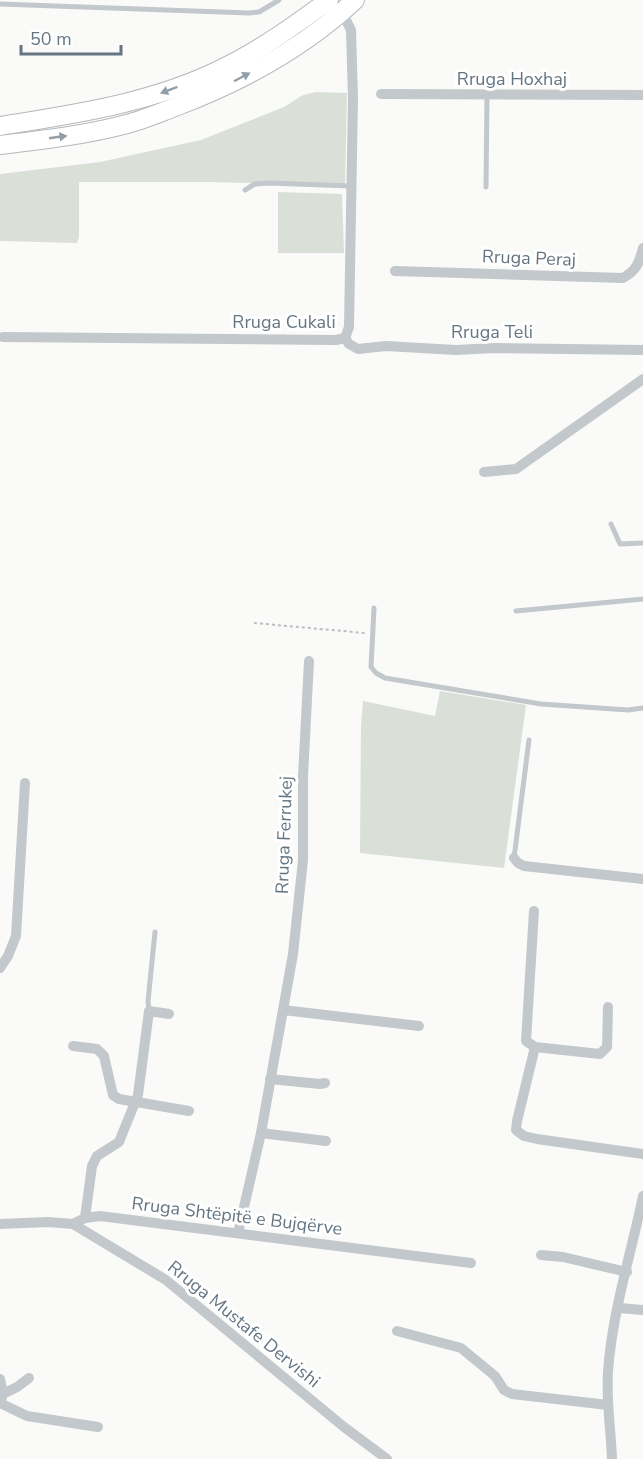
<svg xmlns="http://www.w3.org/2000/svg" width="643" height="1459" font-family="'Nunito Sans',sans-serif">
	<rect width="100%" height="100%" fill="#fafaf8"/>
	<!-- green -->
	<g fill="#dadfd7">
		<polygon points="316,92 347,93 345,186 211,182 79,182 79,237 77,243 0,241 0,174 100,162 201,140 284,107 303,95"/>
		<polygon points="278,192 342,194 344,253 278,253"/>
		<polygon points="440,691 526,705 504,868 360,853 361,726 363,701 435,716"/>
	</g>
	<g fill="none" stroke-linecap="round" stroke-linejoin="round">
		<defs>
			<g id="trunk">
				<path d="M0,126C75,114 152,103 221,69C259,51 295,25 329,0"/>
				<path d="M0,145C42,140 86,135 127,124C143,120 159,113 175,107C241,82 303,49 355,0"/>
			</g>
		</defs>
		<!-- trunk casing -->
		<use href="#trunk" stroke="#b4b9bd" stroke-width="20"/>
		<!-- path -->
		<polyline stroke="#bbbfc2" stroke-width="2" stroke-dasharray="3 3" stroke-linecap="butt" points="254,623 365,633"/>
		<!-- service -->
		<g stroke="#c3c8cc" stroke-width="5">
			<polyline points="0,4 249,13 259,12 279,0"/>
			<polyline points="486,187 487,95"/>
			<polyline points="245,190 255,184 268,183 351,186"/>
			<polyline points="611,524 620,544 643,543"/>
			<polyline points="374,608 371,667 376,673 385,678 541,704 628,710 643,708"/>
			<polyline points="516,611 643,599"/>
			<polyline points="514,858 529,740"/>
			<polyline points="149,1011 148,1001 155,932"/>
		</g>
		<!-- minor -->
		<g stroke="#c3c8cc" stroke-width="10">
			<polyline points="381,94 643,95"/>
			<path d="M395,271L623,278C637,270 639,263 643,248"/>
			<polyline points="3,337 336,340 345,338 349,327 353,98 351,30 342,12"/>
			<polyline points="345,338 349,344 358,349 386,346 456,350 495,348 643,350"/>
			<polyline points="484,472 516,469 643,379"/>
			<polyline points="514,858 518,863 524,866 643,879"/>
			<polyline points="534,911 526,1041 535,1047 600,1054 607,1047 608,1007"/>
			<polyline points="0,968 8,956 16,936 25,783"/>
			<polyline points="283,1010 419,1026"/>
			<polyline points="73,1046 97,1049 104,1056 113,1095 119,1099 189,1111"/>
			<polyline points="535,1047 517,1121 516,1130 524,1136 537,1139 643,1154"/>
			<polyline points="270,1079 320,1084 325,1083"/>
			<polyline points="261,1133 326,1141"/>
			<polyline points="85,1218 92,1166 97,1156 119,1142 138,1095 149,1011 169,1014"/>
			<polyline points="0,1224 48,1222 73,1224 85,1218 100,1216 471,1263"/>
			<polyline points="73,1224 166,1280 344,1427 387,1459"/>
			<polyline points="238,1233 261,1133 293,954 303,860 303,776 309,661"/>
			<polyline points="541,1255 563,1257 627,1272"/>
			<polyline points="619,1308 643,1310"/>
			<polyline points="397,1331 461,1348 495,1376 504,1390 512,1394 608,1405"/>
			<polyline points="0,1379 3,1394 1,1400"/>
			<polyline points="3,1394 17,1387 29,1378"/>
			<polyline points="0,1403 27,1416 98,1427"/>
			<path d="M612,1459C611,1430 606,1401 608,1372C612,1313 631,1254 643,1196"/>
		</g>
		<!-- trunk -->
		<use href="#trunk" stroke="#fff" stroke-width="18"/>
	</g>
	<!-- one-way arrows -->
	<defs><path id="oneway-solid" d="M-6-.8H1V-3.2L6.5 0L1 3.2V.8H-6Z" transform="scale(1.5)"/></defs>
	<g fill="#939fa8">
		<use href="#oneway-solid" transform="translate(242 77) rotate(-28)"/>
		<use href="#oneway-solid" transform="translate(169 90) rotate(159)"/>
		<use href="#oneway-solid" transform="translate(58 137) rotate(-8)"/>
	</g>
	<g text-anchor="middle" stroke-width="6" stroke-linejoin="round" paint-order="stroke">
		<!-- street labels -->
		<g font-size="18" fill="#657683" stroke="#fff">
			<text x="512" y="85">Rruga Hoxhaj</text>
			<text transform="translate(529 258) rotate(2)" y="6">Rruga Peraj</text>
			<text x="284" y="328">Rruga Cukali</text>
			<text x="492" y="338">Rruga Teli</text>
			<text transform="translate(284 835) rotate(-88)" y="6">Rruga Ferrukej</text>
			<text transform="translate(237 1216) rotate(7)" y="6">Rruga Shtëpitë e Bujqërve</text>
			<text transform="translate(244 1324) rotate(39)" y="6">Rruga Mustafe Dervishi</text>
		</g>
	</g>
	<!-- scale -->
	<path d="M21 45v9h100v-9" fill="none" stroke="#657683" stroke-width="3"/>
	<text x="30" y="45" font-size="18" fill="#657683" stroke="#ffffff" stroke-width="4.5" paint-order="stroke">50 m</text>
</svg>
